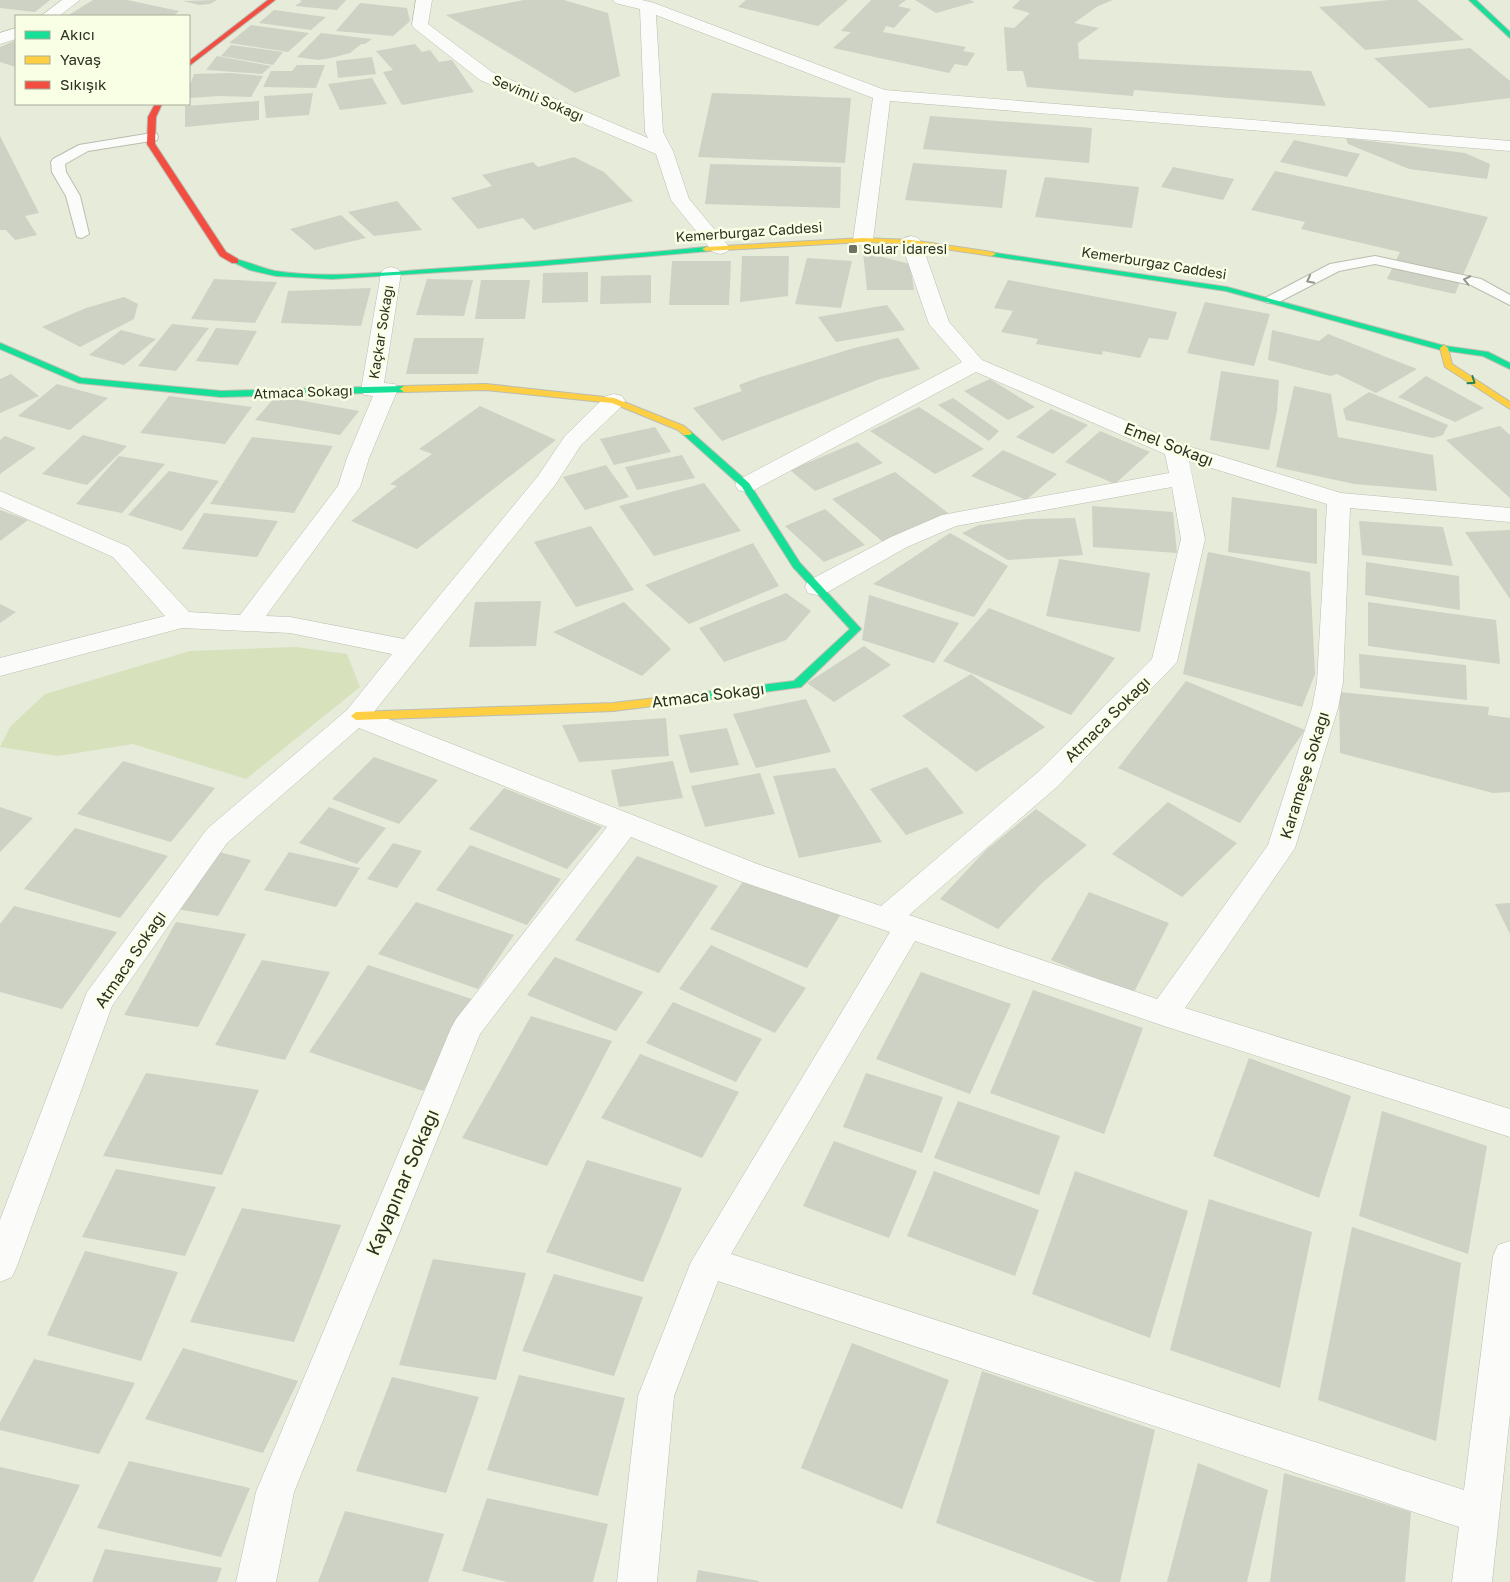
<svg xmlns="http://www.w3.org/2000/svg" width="1510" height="1582" font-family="'Golos Text',sans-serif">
	<rect width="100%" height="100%" fill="#e6ebda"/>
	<!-- green -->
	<polygon fill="#d7e1bc" points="296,647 347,654 360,687 246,779 133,744 58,756 0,747 10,727 45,694 190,651"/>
	<!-- building -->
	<g fill="#cdd2c4">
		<polygon points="0,0 50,0 35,12 0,8"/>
		<polygon points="93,0 127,0 179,11 173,16 67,16"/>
		<polygon points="217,0 210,4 199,5 183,1"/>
		<polygon points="300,0 346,0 337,10 295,6 302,1"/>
		<polygon points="524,0 564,0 608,13 620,76 575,93 446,15"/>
		<polygon points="746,0 848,0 818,26 738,7"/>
		<polygon points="871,0 906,0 898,6 911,9 894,28 886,26 883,32 966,47 963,51 975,53 967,66 955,64 949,73 833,48 851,32 841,31"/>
		<polygon points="915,0 970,0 975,2 936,13"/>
		<polygon points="1020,0 1113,0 1098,6 1074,23 1099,28 1078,43 1079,59 1311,71 1326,106 1134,90 1133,96 1027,87 1023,71 1007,71 1004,27 1014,28 1030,13 1012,8"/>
		<polygon points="1389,0 1417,0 1464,40 1365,50 1319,7"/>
		<polygon points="360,3 407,8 410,21 393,36 336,31"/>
		<polygon points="274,10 326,17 311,30 259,23"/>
		<polygon points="251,25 309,33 288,52 229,43"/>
		<polygon points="321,33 372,39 365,44 361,44 350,53 331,58 318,60 297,57"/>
		<polygon points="16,40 16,67 0,62 0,47"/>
		<polygon points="415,44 422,52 430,50 439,62 452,60 474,92 402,105 383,72 393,70 376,51"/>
		<polygon points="231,45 283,52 273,65 221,56"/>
		<polygon points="1470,48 1510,81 1510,98 1429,108 1374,58"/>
		<polygon points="217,56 271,66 262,74 206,70"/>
		<polygon points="372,57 376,74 338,78 336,61"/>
		<polygon points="297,65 325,65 316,88 263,87 271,71 292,71"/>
		<polygon points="231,73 263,76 251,97 219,96 189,98 189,88 194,74"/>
		<polygon points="372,78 387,104 340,110 328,84"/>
		<polygon points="313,93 309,115 266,118 264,96"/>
		<polygon points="712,93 851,98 845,163 698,157"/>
		<polygon points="259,101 259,120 185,127 185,106"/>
		<polygon points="930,116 1092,128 1089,163 923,149"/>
		<polygon points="0,136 39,213 25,216 37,235 15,240 6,230 0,230"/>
		<polygon points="1346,138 1465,153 1490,164 1487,179 1409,169 1348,144"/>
		<polygon points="1294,140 1360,154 1347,177 1280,162"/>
		<polygon points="574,157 604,172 633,201 534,230 523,218 478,229 451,198 492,186 482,175 533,162 538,167"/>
		<polygon points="913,163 1007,170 1002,208 905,200"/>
		<polygon points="710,164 841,167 840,208 705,204"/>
		<polygon points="1173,167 1234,179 1223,200 1161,187"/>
		<polygon points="1275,171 1488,217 1455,294 1387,279 1400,252 1301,229 1305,222 1251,210"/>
		<polygon points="1045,177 1139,187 1132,228 1035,217"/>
		<polygon points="397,201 422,230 374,236 348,212"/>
		<polygon points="341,215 366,238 315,250 290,229"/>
		<polygon points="863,252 910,264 914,290 867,290"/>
		<polygon points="742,256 789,256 788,296 740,302"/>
		<polygon points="807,258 852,261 841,308 795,304"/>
		<polygon points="672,261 731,261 729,305 669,305"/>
		<polygon points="588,272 588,302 542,303 543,273"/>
		<polygon points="651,275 651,303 600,304 601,276"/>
		<polygon points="214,279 277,282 255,323 191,319"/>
		<polygon points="427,279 473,280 464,316 416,315"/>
		<polygon points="481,280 530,280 525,319 475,319"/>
		<polygon points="1008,280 1177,312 1168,340 1149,338 1140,358 1103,351 1102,355 1036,344 1038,339 1001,332 1013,311 994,308"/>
		<polygon points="371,288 361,326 281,323 288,291"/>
		<polygon points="124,297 138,304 134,319 80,347 42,327 86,308"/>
		<polygon points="1205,302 1270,314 1254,366 1187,353"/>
		<polygon points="887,305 905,330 836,342 818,317"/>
		<polygon points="172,324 209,328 176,371 138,366"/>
		<polygon points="216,328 257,331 238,365 196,361"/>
		<polygon points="121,330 156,339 124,365 89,355"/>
		<polygon points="1272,330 1319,341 1328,334 1417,369 1376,393 1337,374 1331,376 1268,360"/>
		<polygon points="414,338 484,338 478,374 406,374"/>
		<polygon points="898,338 920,369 880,379 722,441 693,408 742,391 739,385 760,377 854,348"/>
		<polygon points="1221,371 1279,380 1277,411 1269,450 1210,440"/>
		<polygon points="11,374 39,396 0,413 0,379"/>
		<polygon points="1426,376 1484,408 1455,422 1398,397"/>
		<polygon points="990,379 1035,407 1008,420 964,391"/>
		<polygon points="57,384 108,398 70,430 18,416"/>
		<polygon points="1294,386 1331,394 1338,437 1433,455 1437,491 1354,484 1276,467"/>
		<polygon points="1369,392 1448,425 1443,435 1433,438 1346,420 1343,409"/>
		<polygon points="169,396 252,407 225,444 140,433"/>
		<polygon points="276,396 359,411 340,435 255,420"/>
		<polygon points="953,398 999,431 989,441 938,405"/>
		<polygon points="480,406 556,440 417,549 351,521 397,486 390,484 432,454 419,449"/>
		<polygon points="919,407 984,449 935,474 870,431"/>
		<polygon points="1051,409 1088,425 1053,454 1016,437"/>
		<polygon points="1500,426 1510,435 1510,498 1446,440"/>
		<polygon points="655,427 671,452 614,465 600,439"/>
		<polygon points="1100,431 1150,452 1115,484 1065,462"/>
		<polygon points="83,435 127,446 87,485 42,474"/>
		<polygon points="5,436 36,448 0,474 0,440"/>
		<polygon points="252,437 333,446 294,513 210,504"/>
		<polygon points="857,442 883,463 815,491 790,470"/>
		<polygon points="1003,450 1057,474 1026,500 971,476"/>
		<polygon points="682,455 695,478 637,490 625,467"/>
		<polygon points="119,456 165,464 122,513 76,504"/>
		<polygon points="606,465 629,497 585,510 563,477"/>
		<polygon points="169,471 219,481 182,531 128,515"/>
		<polygon points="895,472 948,513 883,542 832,499"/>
		<polygon points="704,483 741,531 654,556 619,506"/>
		<polygon points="1232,497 1317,509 1317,564 1228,552"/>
		<polygon points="1092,506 1173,512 1177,553 1093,547"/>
		<polygon points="825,509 865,545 824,562 785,526"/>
		<polygon points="0,510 28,520 0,541"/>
		<polygon points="204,513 278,521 257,557 182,549"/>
		<polygon points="1075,518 1083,555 1008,560 962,533 979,525 1028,519"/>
		<polygon points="1359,521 1443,527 1453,566 1362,555"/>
		<polygon points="591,526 634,590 576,607 534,542"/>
		<polygon points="1510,530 1510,599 1465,532"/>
		<polygon points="950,533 1008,566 974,617 873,584"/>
		<polygon points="753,543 779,586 689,624 645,585"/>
		<polygon points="1208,552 1310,572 1315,674 1302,707 1183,674"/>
		<polygon points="1059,559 1150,573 1140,632 1046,616"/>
		<polygon points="1366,562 1459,576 1460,610 1365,595"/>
		<polygon points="786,593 811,611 786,640 724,662 699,628"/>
		<polygon points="869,595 959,623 934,663 862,640"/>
		<polygon points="541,601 536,646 469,647 475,602"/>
		<polygon points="624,602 671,649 642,676 553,632"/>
		<polygon points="1368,602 1496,620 1500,664 1368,646"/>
		<polygon points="0,604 16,612 0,623"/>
		<polygon points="989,608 1115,658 1071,715 943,661"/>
		<polygon points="864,646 891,665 834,702 807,683"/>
		<polygon points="1359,654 1466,665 1467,700 1360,688"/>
		<polygon points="971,674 1045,727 976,772 902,716"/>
		<polygon points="1186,681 1305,730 1240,823 1118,768"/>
		<polygon points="1339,692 1489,707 1488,715 1510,718 1510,792 1493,793 1340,753"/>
		<polygon points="806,699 831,752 756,768 733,714"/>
		<polygon points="666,718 669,756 579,762 562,725"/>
		<polygon points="727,728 739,765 690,773 679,735"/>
		<polygon points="374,757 438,780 399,824 332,799"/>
		<polygon points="123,761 215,788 171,842 77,814"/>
		<polygon points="673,761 683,798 619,807 611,770"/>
		<polygon points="927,767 964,813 906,835 870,789"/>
		<polygon points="835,768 882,842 799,858 773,776"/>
		<polygon points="760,773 775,814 705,827 691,786"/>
		<polygon points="504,788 602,827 567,869 469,829"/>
		<polygon points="1168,802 1237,843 1182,897 1112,854"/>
		<polygon points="0,807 33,818 0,852"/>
		<polygon points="329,807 386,828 357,864 299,843"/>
		<polygon points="1036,809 1087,845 1041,884 998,929 940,899 986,850"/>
		<polygon points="75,828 168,856 120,918 24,889"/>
		<polygon points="393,843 422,851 397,888 367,879"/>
		<polygon points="470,845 561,879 527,925 436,890"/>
		<polygon points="215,851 251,860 218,916 177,909"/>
		<polygon points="289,852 360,868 336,907 264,890"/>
		<polygon points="637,856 718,886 659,973 575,940"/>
		<polygon points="746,877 841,914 807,968 710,929"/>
		<polygon points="1089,892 1169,923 1133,994 1051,960"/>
		<polygon points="416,902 514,935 478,989 378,954"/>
		<polygon points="1510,903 1510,934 1495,904"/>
		<polygon points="14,906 117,932 62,1009 0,992 0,924"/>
		<polygon points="176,922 246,934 198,1027 124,1015"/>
		<polygon points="711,945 806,988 775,1033 679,989"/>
		<polygon points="555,957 643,992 616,1031 527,995"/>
		<polygon points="262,960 330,972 285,1060 215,1045"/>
		<polygon points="368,965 478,1001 423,1091 309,1052"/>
		<polygon points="921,972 1011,1004 970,1094 876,1059"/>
		<polygon points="1033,990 1143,1028 1104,1134 990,1093"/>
		<polygon points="673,1002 762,1039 736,1082 646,1043"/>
		<polygon points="531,1016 612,1041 547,1166 462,1138"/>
		<polygon points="640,1054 739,1092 702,1158 601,1118"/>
		<polygon points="1249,1058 1351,1096 1319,1198 1213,1156"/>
		<polygon points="146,1073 259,1090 222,1175 103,1156"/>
		<polygon points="866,1073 943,1097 922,1153 843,1127"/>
		<polygon points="958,1101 1060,1136 1039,1195 934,1158"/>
		<polygon points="1382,1111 1487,1146 1468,1254 1359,1216"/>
		<polygon points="834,1141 917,1171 889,1238 803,1206"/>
		<polygon points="587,1160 682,1188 643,1282 546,1252"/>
		<polygon points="116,1169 216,1187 185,1256 82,1237"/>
		<polygon points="934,1171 1039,1210 1015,1276 907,1236"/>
		<polygon points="1075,1171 1188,1211 1150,1338 1032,1294"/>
		<polygon points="1209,1199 1312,1232 1280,1388 1170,1350"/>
		<polygon points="242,1208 341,1225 294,1342 190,1322"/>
		<polygon points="1352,1227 1461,1263 1436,1441 1318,1400"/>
		<polygon points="85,1251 178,1272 141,1361 47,1335"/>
		<polygon points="433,1259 526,1273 496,1380 399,1365"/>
		<polygon points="554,1274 643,1297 614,1376 522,1351"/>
		<polygon points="852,1343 949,1380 902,1509 801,1468"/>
		<polygon points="183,1348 298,1381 263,1453 145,1419"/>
		<polygon points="34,1359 135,1383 99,1454 0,1430 0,1422"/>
		<polygon points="982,1371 1155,1430 1120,1582 1096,1582 936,1523"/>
		<polygon points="519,1375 625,1398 598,1496 487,1470"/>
		<polygon points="392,1377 479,1397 446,1493 356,1471"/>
		<polygon points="129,1461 250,1488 221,1557 97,1528"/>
		<polygon points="1198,1463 1268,1490 1247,1582 1167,1582"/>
		<polygon points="0,1467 80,1485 33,1582 0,1582"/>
		<polygon points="1284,1473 1411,1512 1405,1582 1270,1582"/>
		<polygon points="487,1498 608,1524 593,1582 507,1582 462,1571"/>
		<polygon points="345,1511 444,1534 428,1582 318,1582"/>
		<polygon points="105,1549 222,1568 217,1582 92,1582"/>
		<polygon points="698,1570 759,1581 759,1582 696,1582"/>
	</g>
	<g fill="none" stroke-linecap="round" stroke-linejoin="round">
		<defs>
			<g id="lane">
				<polygon points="152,133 157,134 158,137 157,140 88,151 65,164 66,172 80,196 89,234 82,238 77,237 66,196 52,172 51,162 53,159 79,145"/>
				<polygon points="1375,256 1481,279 1510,295 1510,305 1471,285 1375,264 1339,271 1277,303 1267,303 1265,300 1267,297 1330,264"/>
			</g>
			<g id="street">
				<polygon points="62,0 80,0 59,16 41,16"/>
				<polygon points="416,0 432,0 428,24 492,72 648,138 645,132 640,9 615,3 613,0 642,0 654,3 885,90 1510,141 1510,151 890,101 873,240 870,244 863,246 856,244 853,240 873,98 656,15 663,132 673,151 689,199 730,248 727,252 720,254 713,252 671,200 656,154 480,80 414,28 412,25"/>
				<polygon points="16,28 16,39 0,44 0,33"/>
				<path d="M911,236L918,238L921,242L949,322L982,360L1184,445L1341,493L1510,508V522L1350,508L1343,682L1338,708L1295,848L1185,1008L1510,1109V1137L1164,1026L915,941L731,1254L1464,1490L1493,1256L1498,1245L1510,1241V1414L1492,1582H1452L1459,1527L718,1281L674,1396L657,1582H617L638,1396L691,1262L890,932L740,881L631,837L480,1034L294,1492L276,1582H236L256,1492L451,1028L456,1019L607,827L359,728L227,843L112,1006L17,1266L12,1277L0,1282V1220L87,992L207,829L347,710L392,654L290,633L182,628L0,676V658L165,616L113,557L0,507V491L129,547L189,612L240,615L338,486L347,458L373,396L364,395L361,390L381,273L384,269L391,267L398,269L401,273L384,383L395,384L398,389L369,458L360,487L266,616L290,617L404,639L538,476L565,436L606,396L614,394L622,396L625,401L622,406L581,445L555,485L373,713L760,865L881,906L1038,772L1152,659L1181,539L1172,487L956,526L907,547L826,593L817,595L808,593L805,587L808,581L891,537L942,515L1169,473L1165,454L976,372L754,490L746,492L738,490L735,485L738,480L962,362L929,324L901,242L904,238ZM1189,461L1327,504L1317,682L1312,708L1268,845L1157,999L909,915L1058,786L1177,662L1205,539Z"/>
			</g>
			<g id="fast">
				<polygon points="1469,0 1476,0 1510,32 1510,38"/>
				<path d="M706,247H709V251L536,266L332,279L276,276L250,270L231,261L235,259C249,262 261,268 275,271C331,280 406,270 464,267C545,261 626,255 706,247Z"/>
				<polygon points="989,252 1227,287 1445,346 1488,352 1510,363 1510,369 1483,356 1441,350 1226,291 992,256 988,254"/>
				<polygon points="0,343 81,378 221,391 404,386 408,389 404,392 221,397 79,383 0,349"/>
				<polygon points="687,430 690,431 749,483 800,563 861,629 801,687 673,704 668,700 673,696 794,681 850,629 793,567 742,487 684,435 682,433"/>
			</g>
			<g id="slow">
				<polygon points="863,238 911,240 992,252 996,254 992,256 911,244 863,242 706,251 702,249 706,247"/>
				<polygon points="1444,345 1448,348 1452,364 1510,402 1510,409 1445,367 1440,348"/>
				<polygon points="486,384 614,398 684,426 692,433 690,435 684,435 678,430 612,403 486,390 404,392 400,389 404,386"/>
				<polygon points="673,696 678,700 677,703 613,711 356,720 351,716 356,712 613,703"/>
			</g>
			<g id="jam">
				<polygon points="268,0 275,0 189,66 189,61"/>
				<polygon points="155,104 162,104 156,117 155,144 226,252 238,259 238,263 232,263 220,256 147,144 148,117"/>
			</g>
		</defs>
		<!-- lane casing -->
		<use href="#lane" stroke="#babdb0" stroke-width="2"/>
		<!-- street casing -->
		<use href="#street" stroke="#babdb0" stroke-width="1"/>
		<!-- fast casing -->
		<use href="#fast" stroke="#babdb0" stroke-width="2"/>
		<!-- slow casing -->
		<use href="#slow" stroke="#babdb0" stroke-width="2"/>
		<!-- jam casing -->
		<use href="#jam" stroke="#babdb0" stroke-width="2"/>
		<!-- lane -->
		<use href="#lane" fill="#fbfcf9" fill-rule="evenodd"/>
		<!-- street -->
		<use href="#street" fill="#fbfcf9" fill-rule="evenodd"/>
		<!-- fast -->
		<use href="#fast" fill="#16e098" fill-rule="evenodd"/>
		<!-- slow -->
		<use href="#slow" fill="#ffcf43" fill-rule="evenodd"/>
		<!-- jam -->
		<use href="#jam" fill="#f24e42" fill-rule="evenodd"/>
	</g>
	<!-- one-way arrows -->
	<defs><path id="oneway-chevron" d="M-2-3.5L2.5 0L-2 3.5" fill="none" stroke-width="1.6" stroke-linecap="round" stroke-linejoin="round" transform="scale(1.25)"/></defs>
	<g stroke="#94968e">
		<use href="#oneway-chevron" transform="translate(1310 280) rotate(152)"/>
		<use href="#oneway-chevron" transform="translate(1467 280) rotate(-168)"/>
	</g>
	<use stroke="#238058" href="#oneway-chevron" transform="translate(1472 381) rotate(34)"/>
	<!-- markers -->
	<rect fill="#6e7264" stroke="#f8ffe5" stroke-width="2" x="848" y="244" width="10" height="10" rx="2.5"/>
	<g text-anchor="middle" stroke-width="5" stroke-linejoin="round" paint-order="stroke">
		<!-- far-street labels -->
		<g font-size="14" fill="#2d3124" stroke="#f8ffe5">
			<text transform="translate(538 98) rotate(23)" y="5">Sevimli Sokağı</text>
			<text transform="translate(749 232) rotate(-4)" y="5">Kemerburgaz Caddesi</text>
			<text transform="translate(1154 263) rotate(9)" y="5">Kemerburgaz Caddesi</text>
			<text transform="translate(381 332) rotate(-81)" y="5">Kaçkar Sokağı</text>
			<text transform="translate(303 392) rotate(-2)" y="5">Atmaca Sokağı</text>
		</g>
		<!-- far-poi labels -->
		<g font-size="14" fill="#2d3124" stroke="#f8ffe5" text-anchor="start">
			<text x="863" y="254">Sular İdaresi</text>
		</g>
		<!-- street labels -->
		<g font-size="16" fill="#2d3124" stroke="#f8ffe5">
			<text transform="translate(1169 444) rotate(21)" y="6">Emel Sokağı</text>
			<text transform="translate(708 695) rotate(-7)" y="6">Atmaca Sokağı</text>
			<text transform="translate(1107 719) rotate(-45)" y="6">Atmaca Sokağı</text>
			<text transform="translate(1304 775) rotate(-73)" y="6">Karameşe Sokağı</text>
			<text transform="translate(130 959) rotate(-56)" y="6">Atmaca Sokağı</text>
		</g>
		<!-- near-street labels -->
		<g font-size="19" fill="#2d3124" stroke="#f8ffe5">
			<text transform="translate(402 1182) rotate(-67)" y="7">Kayapınar Sokağı</text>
		</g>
	</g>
	<!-- legend -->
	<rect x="15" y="15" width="175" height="90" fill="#f8ffe5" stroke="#a7ad98"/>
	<rect x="25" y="31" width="25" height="8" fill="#16e098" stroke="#a7ad98"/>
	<text x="60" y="40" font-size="15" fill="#2d3124">Akıcı</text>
	<rect x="25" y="56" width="25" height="8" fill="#ffcf43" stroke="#a7ad98"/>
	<text x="60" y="65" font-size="15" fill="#2d3124">Yavaş</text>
	<rect x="25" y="81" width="25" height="8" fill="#f24e42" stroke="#a7ad98"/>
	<text x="60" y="90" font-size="15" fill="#2d3124">Sıkışık</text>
</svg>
